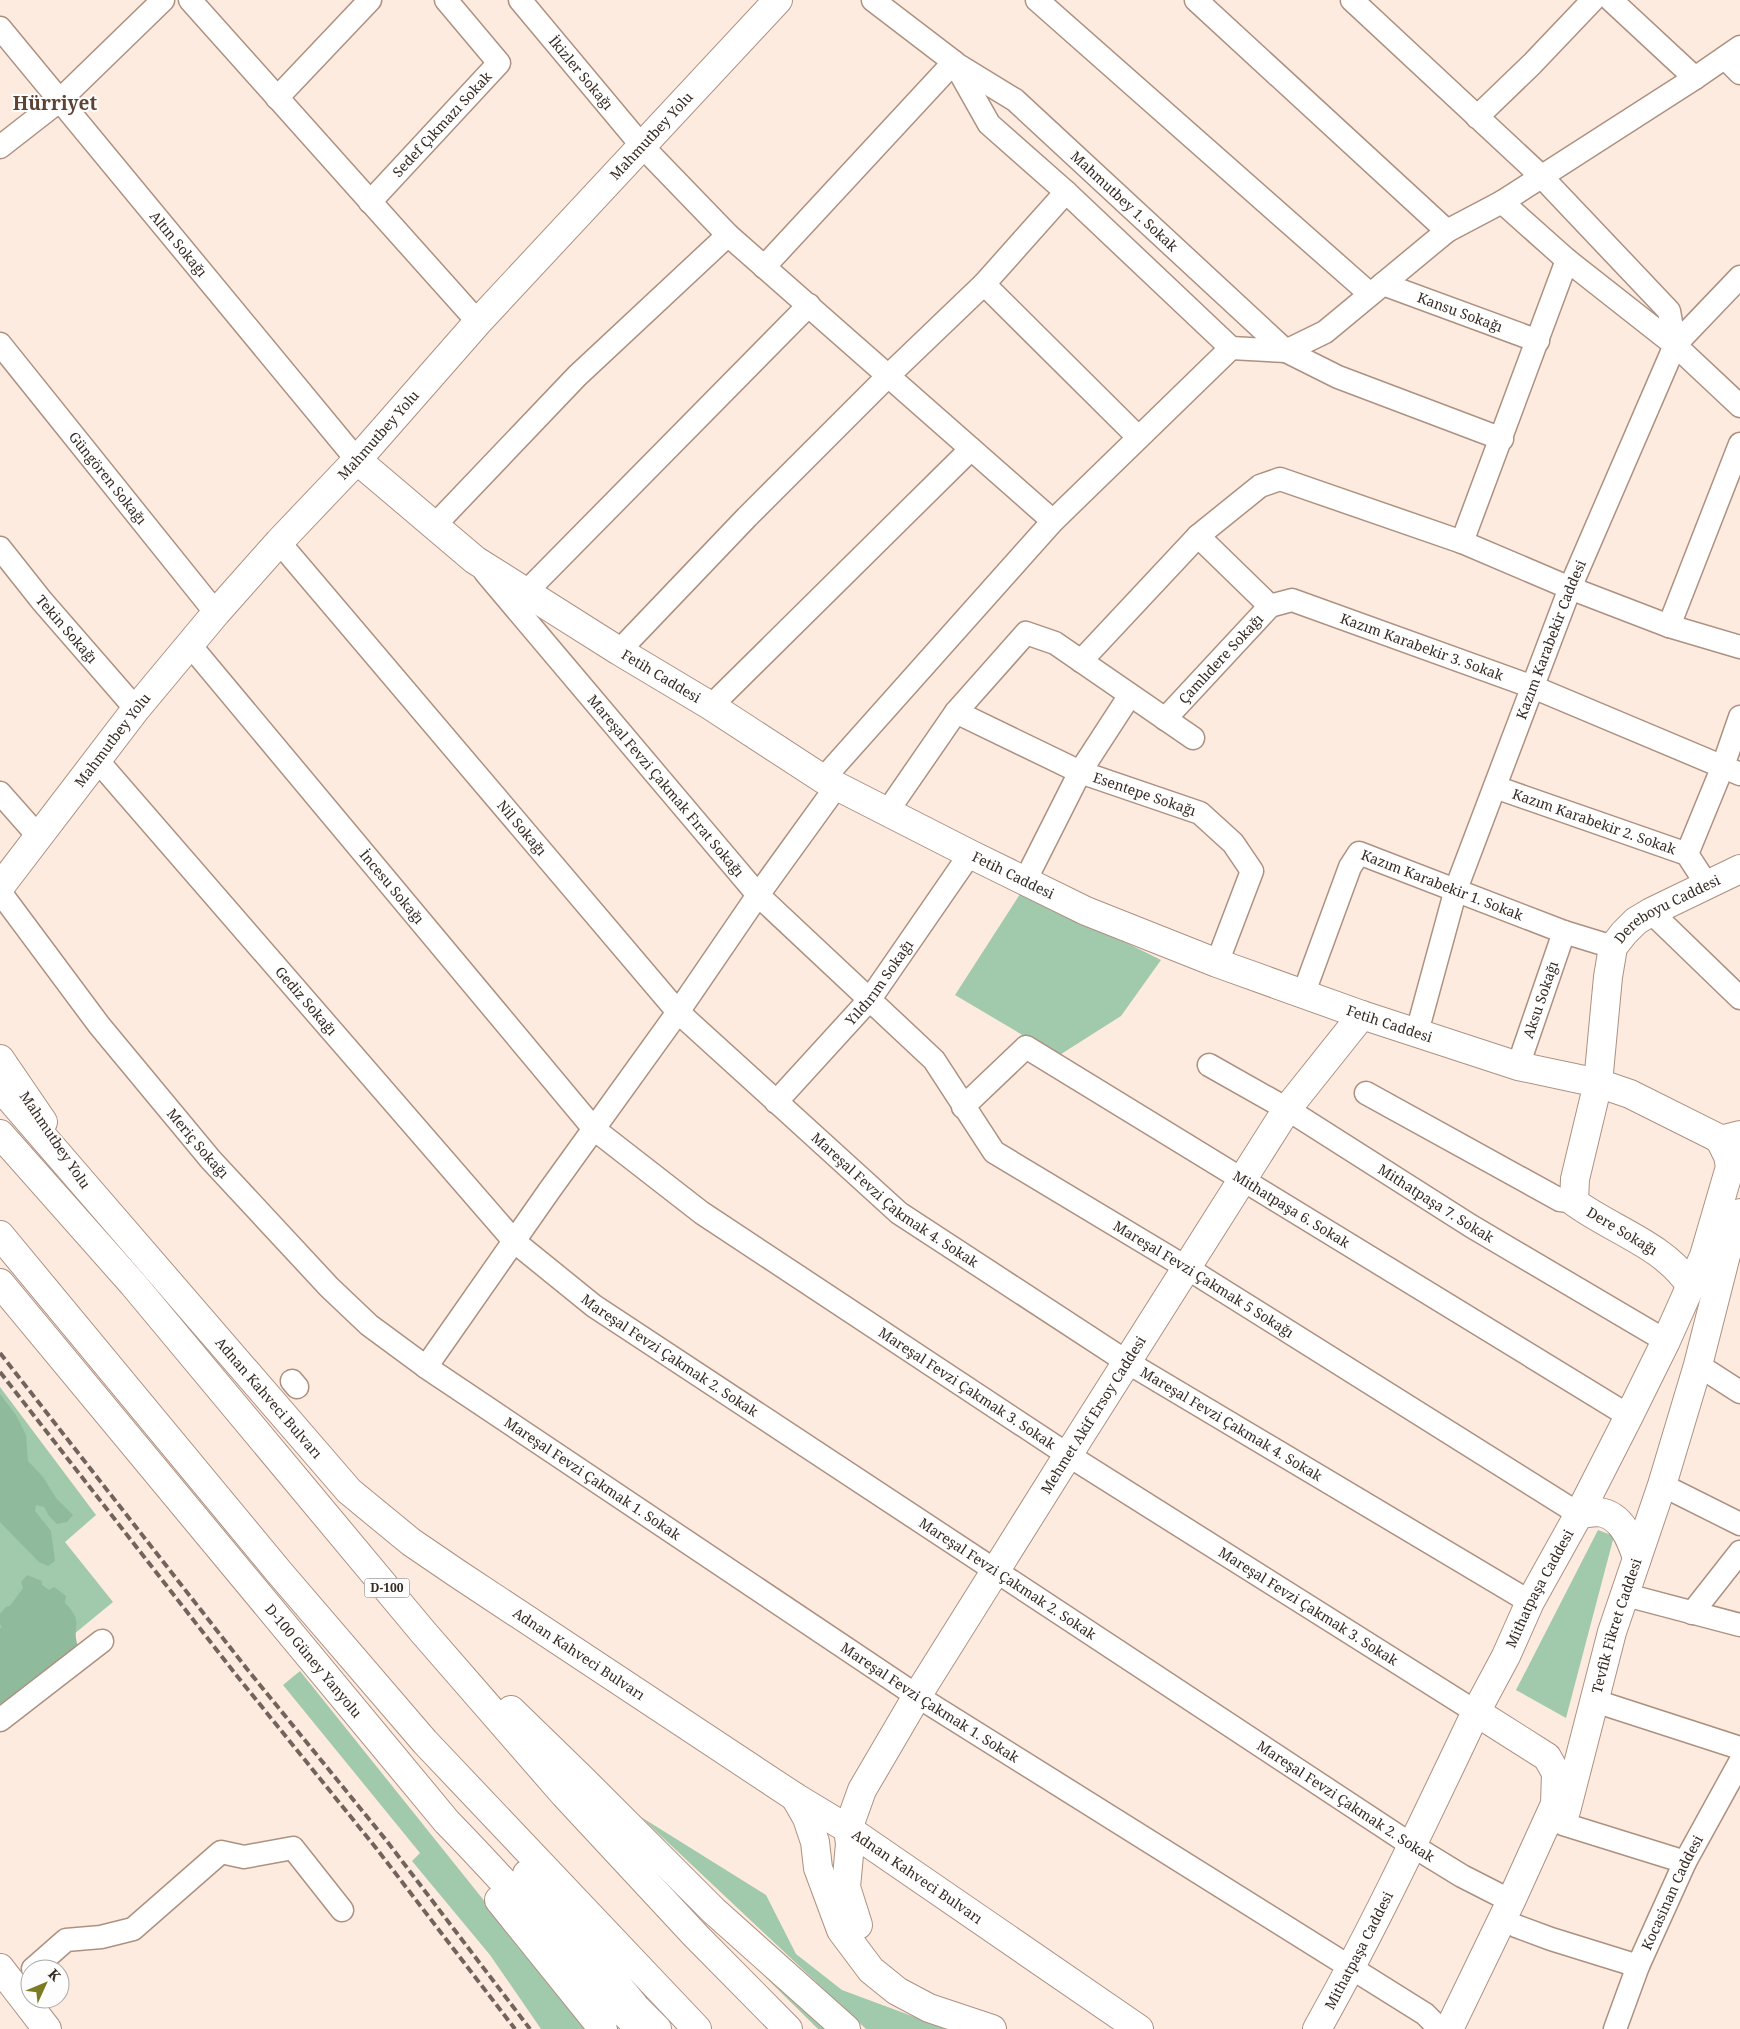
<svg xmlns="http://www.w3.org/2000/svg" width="1740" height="2029" font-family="'Noto Serif',serif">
	<rect width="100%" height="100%" fill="#feebe0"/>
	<!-- green -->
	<g fill="#a1c9ac">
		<polygon points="1022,891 1161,960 1121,1016 1058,1056 955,995"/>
		<polygon points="0,1387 96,1515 65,1542 113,1602 0,1695"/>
		<polygon points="1598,1530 1614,1536 1566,1718 1516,1690"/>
		<polygon points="300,1671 587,2029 541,2029 490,1955 412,1861 420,1853 283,1685"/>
		<polygon points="641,1817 766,1895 796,1954 842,1990 947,2029 866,2029"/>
		<polygon points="735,1947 827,2029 818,2029"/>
	</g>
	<!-- forest -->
	<g fill="#8fbb9c">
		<polygon points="0,1394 16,1415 26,1435 28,1461 43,1477 56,1498 73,1515 67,1522 57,1524 49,1516 44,1507 36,1505 35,1511 51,1531 55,1561 48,1566 39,1562 0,1522"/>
		<path d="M27,1575L42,1581V1585L49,1590L54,1587L66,1596L65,1603C85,1623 71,1626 78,1646L0,1711V1628H2L0,1624V1614L6,1607L10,1606L23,1588L21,1582Z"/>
	</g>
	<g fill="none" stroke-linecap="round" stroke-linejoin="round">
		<defs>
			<g id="street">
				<polyline points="190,0 478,322"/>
				<path id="s1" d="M520,0L642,146L728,235L1053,521"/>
				<polyline points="873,0 954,62 989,124 1066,192 1231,348 1286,351 1325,332 1447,231 1502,202 1695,78 1740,47"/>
				<polyline points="1037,0 1370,294"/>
				<polyline points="1196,0 1447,231"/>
				<polyline points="1352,0 1541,176 1669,311 1675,345"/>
				<polyline points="1611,0 1695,78"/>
				<path id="s2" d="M0,28L357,460"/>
				<polyline points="1725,58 1740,73"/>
				<path id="s3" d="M956,64L1015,100L1286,351L1338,377L1502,439"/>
				<polyline points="277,98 370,0"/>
				<polyline points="1477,117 1532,64 1593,0"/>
				<polyline points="0,147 59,101 163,0"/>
				<path id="s4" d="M370,202L499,63L446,0"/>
				<polyline points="1502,202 1567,260 1675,345 1740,406"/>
				<polyline points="764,267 954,62"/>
				<polyline points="984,284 1138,437"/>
				<path id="s5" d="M1383,284L1538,341"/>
				<path id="s6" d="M0,344L216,613"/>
				<polyline points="434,526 577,376 728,235"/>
				<path id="s7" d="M279,542L678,1012L899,1213L1127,1362L1530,1602"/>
				<polyline points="1462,542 1567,260"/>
				<path id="s8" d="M0,548L42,601L136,709"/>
				<path id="s9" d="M485,572L758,895L934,1060L994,1152L1187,1268L1579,1514"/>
				<polyline points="527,591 809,305"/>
				<path id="s10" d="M1270,606L1292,600L1533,687L1740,774"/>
				<polyline points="1669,626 1740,444"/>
				<path id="s11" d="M190,645L594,1129L702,1213L1068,1455L1476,1712"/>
				<polyline points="619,651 747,517 888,376 984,284 1066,192"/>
				<polyline points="1081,661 1198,536 1260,486 1280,479 1462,542 1570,588 1669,626 1740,647"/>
				<polyline points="711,706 971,449"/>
				<path id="s12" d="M956,712L1080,772L1200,813L1233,843L1252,871L1217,963"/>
				<path id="s13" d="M1165,719L1270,606L1198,536"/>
				<path id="s14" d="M97,760L515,1242L594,1306L1413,1846L1462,1876L1511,1901"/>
				<polyline points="823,779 1053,521 1231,348"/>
				<path id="s15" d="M1495,787L1687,854L1707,885"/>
				<polyline points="0,793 39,837"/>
				<polyline points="887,812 956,712 1026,633 1055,643 1193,738"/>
				<polyline points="1687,854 1723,766 1740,717"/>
				<polyline points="1025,881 1080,772 1130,695"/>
				<path id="s16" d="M0,892L99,1025L211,1160L329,1287L369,1325L426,1367L917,1696L1425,2014L1440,2029"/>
				<polyline points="1651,912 1740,998"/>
				<path id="s17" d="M1303,995L1350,867L1359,853L1564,932L1613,947"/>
				<path id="s18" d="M1417,1032L1456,889L1570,588L1675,345L1740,277"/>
				<path id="s19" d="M1209,1065L1287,1109L1471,1226L1666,1341"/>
				<path id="s20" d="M1518,1066L1564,932"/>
				<polyline points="1366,1093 1560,1200 1574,1202"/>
				<path id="s21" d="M776,1102L870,999L970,854"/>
				<path id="s22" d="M963,1107L1026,1047L1629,1416"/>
				<polyline points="1698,1365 1740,1392"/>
				<polyline points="426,1367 549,1191 678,1012 758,895 836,787"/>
				<polyline points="292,1381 297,1387"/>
				<polyline points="1662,1485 1740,1524"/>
				<polyline points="1626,1595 1740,1625"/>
				<polyline points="1692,1613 1740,1552"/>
				<polyline points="1595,1701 1740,1748"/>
				<polyline points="0,1720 102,1641"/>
				<polyline points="1563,1824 1685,1862"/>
				<polyline points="1516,1926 1551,1939 1638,1966"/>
				<polyline points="33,1969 66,1940 101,1937 133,1929 221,1852 244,1857 293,1848 342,1910"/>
				<path id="s23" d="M1615,2029L1638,1966L1685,1862L1740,1762"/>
			</g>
			<g id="secondary">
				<path id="s24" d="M357,460L475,560L619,651L711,706L823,779L970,854L1086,911L1217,963L1362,1015L1518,1066L1598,1083L1630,1094L1740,1149"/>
				<path id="s25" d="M0,887L136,709L216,613L279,542L357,460L478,322L778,0"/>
				<polyline points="0,1059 43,1122"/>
				<path id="s26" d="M848,1829L862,1790L917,1696L1068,1455L1287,1109L1362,1015"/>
				<polyline points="0,1968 47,2029"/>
				<path id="s27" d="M1317,2029C1375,1926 1425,1819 1476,1712"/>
			</g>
			<g id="primary">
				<path id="s28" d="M0,1087L349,1491L411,1542L458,1574L795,1797L848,1829L1139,2029"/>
				<path id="s29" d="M0,1283L447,1822C513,1889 574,1962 640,2029"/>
				<path id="s30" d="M1690,1285C1664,1245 1612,1230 1574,1202L1575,1179L1598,1083L1608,977L1613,947L1624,933L1636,921L1651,912L1740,869"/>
				<path d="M1579,1514C1585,1514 1593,1512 1599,1512C1622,1515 1631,1540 1637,1558"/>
				<polyline points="795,1797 807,1818 815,1842 818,1868 841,1930 871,1970 897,1991 929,2008 992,2029"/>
				<path id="s31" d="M1566,1811L1612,1632L1662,1485L1698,1365L1726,1255L1740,1213"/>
				<polyline points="848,1829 850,1844 846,1887 858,1925"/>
				<polyline points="499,1900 603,2029"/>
				<path id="s32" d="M1449,2029L1511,1901L1555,1804L1556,1773L1547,1757L1476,1712L1506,1656L1530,1602L1579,1514L1629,1416L1666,1341L1704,1256L1730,1167L1728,1156L1720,1140L1740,1135"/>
			</g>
			<g id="highway">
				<polyline points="0,1134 133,1284 423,1632 564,1794 696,1936 788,2029"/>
				<polyline points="0,1235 279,1572 425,1742 697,2029"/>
				<polyline points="511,1710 582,1779 714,1911 846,2029"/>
				<polyline points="527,1874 637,2009 657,2029"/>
				<polyline points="979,2025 984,2029"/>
			</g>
		</defs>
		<!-- street casing -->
		<use href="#street" stroke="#ad9180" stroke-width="25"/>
		<!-- secondary casing -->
		<use href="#secondary" stroke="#ad9180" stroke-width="30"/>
		<!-- primary casing -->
		<use href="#primary" stroke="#ad9180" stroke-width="30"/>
		<!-- highway casing -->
		<use href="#highway" stroke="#ad9180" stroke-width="30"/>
		<!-- street -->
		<use href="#street" stroke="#fff" stroke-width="22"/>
		<!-- secondary -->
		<use href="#secondary" stroke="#fff" stroke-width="28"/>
		<!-- primary -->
		<use href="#primary" stroke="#fff" stroke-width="28"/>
		<!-- highway -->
		<use href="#highway" stroke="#fff" stroke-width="28"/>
		<!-- rail -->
		<g stroke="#72645c" stroke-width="4" stroke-dasharray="8 4" stroke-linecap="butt">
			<polyline points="0,1353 247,1669 386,1840 530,2029"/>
			<polyline points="0,1372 237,1676 376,1848 515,2029"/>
		</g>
	</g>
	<g text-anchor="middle" stroke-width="4" stroke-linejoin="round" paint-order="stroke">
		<!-- shield labels -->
		<rect fill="#fdfdfd" stroke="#726a65" stroke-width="1" x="364.5" y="1578.5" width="45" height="19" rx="4"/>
		<g font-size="12" font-weight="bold" fill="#362b24">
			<text x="387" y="1592">D-100</text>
		</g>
		<!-- street labels -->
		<g font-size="14" fill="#362b24" stroke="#fdfdfd">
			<text dy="5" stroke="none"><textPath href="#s1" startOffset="95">İkizler Sokağı</textPath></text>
			<text dy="5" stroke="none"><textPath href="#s4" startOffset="106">Sedef Çıkmazı Sokak</textPath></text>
			<text dy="5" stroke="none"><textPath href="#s25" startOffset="995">Mahmutbey Yolu</textPath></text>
			<text dy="5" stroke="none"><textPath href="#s3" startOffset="218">Mahmutbey 1. Sokak</textPath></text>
			<text dy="5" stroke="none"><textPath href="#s2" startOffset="280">Altın Sokağı</textPath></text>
			<text dy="5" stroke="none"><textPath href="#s5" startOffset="82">Kansu Sokağı</textPath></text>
			<text dy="5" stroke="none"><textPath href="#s25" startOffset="590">Mahmutbey Yolu</textPath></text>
			<text dy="5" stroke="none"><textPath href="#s6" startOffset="172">Güngören Sokağı</textPath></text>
			<text dy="5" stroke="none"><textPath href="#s8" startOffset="105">Tekin Sokağı</textPath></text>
			<text dy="5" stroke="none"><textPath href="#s18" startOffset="415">Kazım Karabekir Caddesi</textPath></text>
			<text dy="5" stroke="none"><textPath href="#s10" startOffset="161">Kazım Karabekir 3. Sokak</textPath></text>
			<text dy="5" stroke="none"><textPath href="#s13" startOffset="82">Çamlıdere Sokağı</textPath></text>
			<text dy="5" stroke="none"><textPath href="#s24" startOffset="374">Fetih Caddesi</textPath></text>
			<text dy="5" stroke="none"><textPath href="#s25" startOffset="185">Mahmutbey Yolu</textPath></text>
			<text dy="5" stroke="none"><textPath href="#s9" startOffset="280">Mareşal Fevzi Çakmak Fırat Sokağı</textPath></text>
			<text dy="5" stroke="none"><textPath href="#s12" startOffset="206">Esentepe Sokağı</textPath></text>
			<text dy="5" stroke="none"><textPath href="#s15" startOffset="105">Kazım Karabekir 2. Sokak</textPath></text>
			<text dy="5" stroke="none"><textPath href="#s7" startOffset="375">Nil Sokağı</textPath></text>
			<text dy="5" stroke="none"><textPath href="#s24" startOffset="779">Fetih Caddesi</textPath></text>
			<text dy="5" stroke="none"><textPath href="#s11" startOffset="315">İncesu Sokağı</textPath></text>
			<text dy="5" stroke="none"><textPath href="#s17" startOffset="242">Kazım Karabekir 1. Sokak</textPath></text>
			<text dy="5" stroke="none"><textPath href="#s30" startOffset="470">Dereboyu Caddesi</textPath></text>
			<text dy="5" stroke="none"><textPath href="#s21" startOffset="158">Yıldırım Sokağı</textPath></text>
			<text dy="5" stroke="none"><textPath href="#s20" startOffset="70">Aksu Sokağı</textPath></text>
			<text dy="5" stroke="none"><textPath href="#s14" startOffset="319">Gediz Sokağı</textPath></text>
			<text dy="5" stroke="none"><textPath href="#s24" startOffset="1184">Fetih Caddesi</textPath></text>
			<text transform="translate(55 1140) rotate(56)" y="5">Mahmutbey Yolu</text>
			<text dy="5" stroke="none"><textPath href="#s16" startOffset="320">Meriç Sokağı</textPath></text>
			<text dy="5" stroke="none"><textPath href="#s7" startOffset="904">Mareşal Fevzi Çakmak 4. Sokak</textPath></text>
			<text dy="5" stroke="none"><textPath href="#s19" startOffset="266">Mithatpaşa 7. Sokak</textPath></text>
			<text dy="5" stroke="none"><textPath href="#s22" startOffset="398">Mithatpaşa 6. Sokak</textPath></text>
			<text transform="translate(1622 1231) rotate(31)" y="5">Dere Sokağı</text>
			<text dy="5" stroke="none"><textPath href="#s9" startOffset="1019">Mareşal Fevzi Çakmak 5 Sokağı</textPath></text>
			<text dy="5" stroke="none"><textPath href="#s14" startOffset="830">Mareşal Fevzi Çakmak 2. Sokak</textPath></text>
			<text dy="5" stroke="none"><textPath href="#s11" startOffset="1085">Mareşal Fevzi Çakmak 3. Sokak</textPath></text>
			<text dy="5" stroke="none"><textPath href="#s28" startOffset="411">Adnan Kahveci Bulvarı</textPath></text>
			<text dy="5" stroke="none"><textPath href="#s26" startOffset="482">Mehmet Akif Ersoy Caddesi</textPath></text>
			<text dy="5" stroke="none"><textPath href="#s7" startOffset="1309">Mareşal Fevzi Çakmak 4. Sokak</textPath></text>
			<text dy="5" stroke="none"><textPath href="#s16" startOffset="841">Mareşal Fevzi Çakmak 1. Sokak</textPath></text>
			<text dy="5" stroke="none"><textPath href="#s14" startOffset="1235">Mareşal Fevzi Çakmak 2. Sokak</textPath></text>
			<text dy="5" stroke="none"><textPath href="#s32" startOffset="521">Mithatpaşa Caddesi</textPath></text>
			<text dy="5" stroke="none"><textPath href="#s11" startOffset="1490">Mareşal Fevzi Çakmak 3. Sokak</textPath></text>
			<text dy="5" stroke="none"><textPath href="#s31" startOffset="192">Tevfik Fikret Caddesi</textPath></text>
			<text dy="5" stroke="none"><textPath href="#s28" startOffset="816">Adnan Kahveci Bulvarı</textPath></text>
			<text dy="5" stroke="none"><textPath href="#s29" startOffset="491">D-100 Güney Yanyolu</textPath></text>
			<text dy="5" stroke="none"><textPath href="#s16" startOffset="1246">Mareşal Fevzi Çakmak 1. Sokak</textPath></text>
			<text dy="5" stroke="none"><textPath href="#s14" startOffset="1640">Mareşal Fevzi Çakmak 2. Sokak</textPath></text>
			<text dy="5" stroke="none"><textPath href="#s28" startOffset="1221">Adnan Kahveci Bulvarı</textPath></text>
			<text dy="5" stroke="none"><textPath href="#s23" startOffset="148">Kocasinan Caddesi</textPath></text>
			<text dy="5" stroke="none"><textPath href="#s27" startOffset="89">Mithatpaşa Caddesi</textPath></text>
		</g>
		<!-- district labels -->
		<g font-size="19" font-weight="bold" fill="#5c4334" stroke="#fdfdfd">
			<text x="55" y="110">Hürriyet</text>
		</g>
	</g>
	<!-- north arrow -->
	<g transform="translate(45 1984) rotate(46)"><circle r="24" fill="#fdfdfd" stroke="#ada9a6"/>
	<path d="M0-4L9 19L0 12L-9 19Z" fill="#7d7b22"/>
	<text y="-8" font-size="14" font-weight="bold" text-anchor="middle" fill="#362b24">K</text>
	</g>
</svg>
